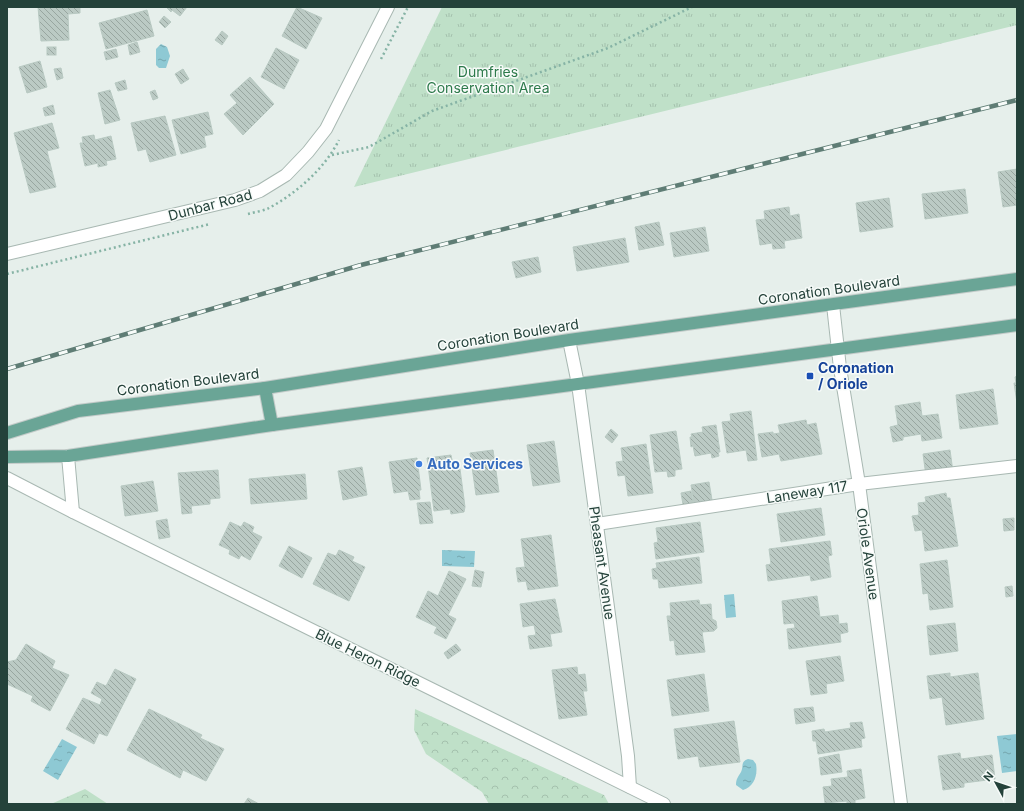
<svg xmlns="http://www.w3.org/2000/svg" width="1024" height="811" font-family="Inter,sans-serif">
	<defs>
		<pattern id="forest-crowns" width="20" height="18" patternUnits="userSpaceOnUse"><rect width="20" height="18" fill="#bfe0c8"/><path d="M2 6a3 3 0 1 1 6 0M12 15a3 3 0 1 1 6 0" fill="none" stroke="#a4c1ad"/></pattern>
		<pattern id="park-tufts" width="24" height="20" patternUnits="userSpaceOnUse"><rect width="24" height="20" fill="#bfe0c8"/><path d="M3 7l-1-3M5 7V3M7 7l1-3M15 17l-1-3M17 17v-4M19 17l1-3" fill="none" stroke="#a4c1ad"/></pattern>
		<pattern id="water-ripples" width="26" height="14" patternUnits="userSpaceOnUse"><rect width="26" height="14" fill="#8ec9d4"/><path d="M2 4q2-2 4 0t4 0M15 11q2-2 4 0t4 0" fill="none" stroke="#74a5ad"/></pattern>
		<pattern id="building-back-hatch" width="6" height="6" patternUnits="userSpaceOnUse"><rect width="6" height="6" fill="#bbcac4"/><path d="M-1 5l2 2M0 0l6 6M5-1l2 2" fill="none" stroke="#98a6a0"/></pattern>
	</defs>
	<rect width="100%" height="100%" fill="#e6efeb"/>
	<!-- forest -->
	<g fill="url(#forest-crowns)">
		<polygon points="415,709 604,795 609,804 489,804 482,792 426,754 414,730"/>
		<polygon points="85,789 108,804 51,804"/>
	</g>
	<!-- park -->
	<polygon fill="url(#park-tufts)" points="442,7 1017,7 1017,25 354,187"/>
	<!-- water -->
	<g fill="url(#water-ripples)">
		<polygon points="161,44 167,47 170,56 166,68 159,68 156,65 156,49"/>
		<polygon points="442,550 475,551 474,567 442,566"/>
		<polygon points="734,594 736,617 726,618 724,595"/>
		<polygon points="1017,734 1017,771 1002,773 997,736"/>
		<polygon points="62,739 77,747 58,780 43,771"/>
		<path d="M748,759L753,760L756,764C758,775 754,787 743,790L736,785C736,779 738,777 741,772C744,766 740,762 748,759Z"/>
	</g>
	<!-- building -->
	<g fill="url(#building-back-hatch)" stroke="#b8c9c2">
		<polygon points="38,7 80,7 80,13 68,14 69,40 41,41"/>
		<polygon points="166,7 187,7 180,16 172,10 171,12"/>
		<polygon points="297,7 322,18 306,49 282,36"/>
		<polygon points="147,10 154,36 106,49 99,23"/>
		<polygon points="164,16 171,22 165,28 159,22"/>
		<polygon points="222,31 228,36 222,45 215,40"/>
		<polygon points="137,42 140,52 130,55 128,45"/>
		<rect x="47" y="47" width="9" height="8"/>
		<polygon points="276,48 299,60 284,89 261,77"/>
		<polygon points="116,49 118,57 106,60 104,52"/>
		<polygon points="40,61 47,87 27,93 19,67"/>
		<polygon points="61,68 63,78 57,80 54,69"/>
		<polygon points="183,69 189,79 181,84 175,74"/>
		<polygon points="250,77 274,104 243,135 224,114 237,103 230,95"/>
		<polygon points="125,80 127,89 118,91 115,83"/>
		<polygon points="110,90 120,120 105,124 98,93"/>
		<polygon points="155,90 158,98 153,100 150,92"/>
		<polygon points="53,105 55,114 45,116 43,108"/>
		<polygon points="208,112 213,134 204,136 206,147 181,154 172,120"/>
		<polygon points="165,116 176,155 150,162 146,149 138,151 131,123"/>
		<polygon points="52,123 59,148 47,151 56,187 30,193 14,133"/>
		<polygon points="94,135 95,140 111,136 116,159 106,161 107,165 98,167 98,163 85,166 80,143 83,143 82,137"/>
		<polygon points="1017,169 1017,205 1003,207 998,172"/>
		<polygon points="965,189 968,213 925,219 922,194"/>
		<polygon points="889,198 893,227 860,232 856,203"/>
		<polygon points="789,207 790,216 799,214 802,238 784,241 785,248 773,249 772,243 760,245 756,220 765,219 764,211"/>
		<polygon points="659,222 664,245 639,250 635,227"/>
		<polygon points="705,227 709,251 674,257 670,233"/>
		<polygon points="625,238 629,262 577,271 573,247"/>
		<polygon points="538,257 541,272 516,278 512,262"/>
		<polygon points="1017,376 1017,403 1014,383 1016,383 1015,377"/>
		<polygon points="993,389 998,424 960,429 956,395"/>
		<polygon points="920,402 922,416 938,414 942,438 922,441 921,434 903,437 903,440 893,442 890,427 898,425 895,406"/>
		<polygon points="751,411 757,460 748,461 746,450 727,453 722,422 731,421 730,414"/>
		<polygon points="806,420 807,425 816,423 822,454 781,461 779,454 762,457 758,434 773,432 773,434 780,433 778,425"/>
		<polygon points="716,425 720,452 718,452 719,456 712,458 711,453 695,456 693,446 691,447 690,437 692,437 691,434 703,432 702,427"/>
		<polygon points="611,429 618,435 612,443 605,437"/>
		<polygon points="676,431 682,469 675,470 675,476 668,477 667,471 655,472 650,435"/>
		<polygon points="554,441 560,482 533,486 527,445"/>
		<polygon points="646,444 653,493 628,496 625,475 618,476 616,462 623,461 621,448"/>
		<polygon points="493,450 499,492 476,495 470,453"/>
		<polygon points="950,450 953,472 926,476 923,454"/>
		<polygon points="451,455 454,470 460,469 465,507 464,512 451,514 450,509 434,511 427,458"/>
		<polygon points="417,458 421,490 419,490 420,499 410,500 408,491 394,493 389,462"/>
		<polygon points="362,467 367,495 343,500 338,471"/>
		<polygon points="218,470 220,498 210,499 210,504 191,506 192,513 182,514 178,473"/>
		<polygon points="305,474 307,499 251,504 249,479"/>
		<polygon points="153,481 158,511 125,516 121,486"/>
		<polygon points="709,482 713,506 695,509 691,485"/>
		<polygon points="691,491 694,508 684,510 681,493"/>
		<polygon points="946,493 947,498 950,498 958,546 925,551 922,530 915,531 912,516 919,515 918,503 926,502 925,497"/>
		<polygon points="430,502 433,523 420,524 417,503"/>
		<polygon points="821,508 825,535 781,542 777,514"/>
		<polygon points="1014,518 1014,530 1004,531 1003,519"/>
		<polygon points="167,519 170,537 159,539 156,521"/>
		<polygon points="230,522 241,527 244,522 254,527 252,532 262,537 250,560 241,555 239,559 229,554 230,550 219,545"/>
		<polygon points="700,522 704,552 656,559 654,543 658,542 656,528"/>
		<polygon points="551,535 558,586 528,590 526,581 518,582 516,568 525,567 521,539"/>
		<polygon points="830,541 832,555 828,556 831,577 811,581 810,575 768,581 766,565 771,564 769,549"/>
		<polygon points="289,546 312,558 302,578 279,566"/>
		<polygon points="339,550 354,557 352,561 365,567 349,601 313,584 328,553 336,556"/>
		<polygon points="699,557 702,583 659,588 658,579 653,579 652,569 657,568 656,563"/>
		<polygon points="947,560 953,607 930,610 928,593 923,594 920,564"/>
		<polygon points="475,570 484,572 481,587 472,586"/>
		<polygon points="449,571 466,579 448,615 456,619 446,639 434,633 437,627 416,617 428,591 438,596"/>
		<polygon points="1012,586 1013,596 1006,597 1005,587"/>
		<polygon points="817,596 820,617 838,615 839,624 847,623 848,632 840,634 841,642 789,649 787,629 795,628 794,623 784,624 782,601"/>
		<polygon points="555,599 562,632 550,634 552,646 530,649 528,636 536,635 534,625 523,627 520,604"/>
		<polygon points="699,600 700,605 711,604 712,619 716,621 717,628 714,631 702,632 705,652 676,655 674,640 670,641 667,616 671,616 670,603"/>
		<polygon points="955,623 958,651 930,655 927,626"/>
		<polygon points="26,644 55,661 52,668 69,675 50,711 31,701 33,696 7,684 7,662 16,660"/>
		<polygon points="456,644 461,650 448,659 444,653"/>
		<polygon points="840,656 844,681 826,684 827,693 811,695 806,661"/>
		<polygon points="577,667 578,675 585,674 587,691 583,691 587,715 559,719 552,670"/>
		<polygon points="115,669 136,679 107,736 99,733 94,744 66,729 83,698 100,705 102,699 91,693 97,682 106,686"/>
		<polygon points="950,673 950,677 978,673 984,719 946,725 942,697 930,699 927,676"/>
		<polygon points="704,674 709,711 672,716 667,680"/>
		<polygon points="813,707 815,721 796,724 794,709"/>
		<polygon points="149,709 202,735 200,738 224,749 206,781 183,770 180,778 127,750"/>
		<polygon points="734,721 740,762 700,767 698,756 678,759 674,729"/>
		<polygon points="862,722 865,738 861,739 862,747 818,754 816,741 813,741 812,731 824,729 825,732 851,728 850,723"/>
		<polygon points="960,753 961,759 992,755 995,779 964,783 964,787 943,790 938,756"/>
		<polygon points="839,754 842,772 821,775 819,758"/>
		<polygon points="861,769 865,798 855,800 855,804 847,804 847,801 825,803 823,787 832,786 831,779 848,777 847,771"/>
		<polygon points="248,798 259,804 244,804"/>
	</g>
	<g fill="none" stroke-linecap="round" stroke-linejoin="round">
		<defs>
			<g id="minor">
				<polyline points="7,254 235,200 260,191 286,175 308,152 326,129 388,7"/>
				<polyline points="833,305 840,368 859,484 901,804"/>
				<polyline points="569,340 578,384 628,756 630,787"/>
				<polyline points="68,456 73,512"/>
				<polyline points="7,478 73,512 664,804"/>
				<polyline points="597,524 859,484 1017,466"/>
			</g>
			<g id="major">
				<polyline points="265,388 272,425"/>
				<polyline points="7,433 78,411 265,388 569,340 1017,279"/>
				<polyline points="7,457 68,456 272,425 1017,325"/>
			</g>
		</defs>
		<!-- minor casing -->
		<use href="#minor" stroke="#a8b8b2" stroke-width="14"/>
		<!-- major casing -->
		<use href="#major" stroke="#c2cac8" stroke-width="14"/>
		<!-- path -->
		<g stroke="#86b3a5" stroke-width="2.5" stroke-dasharray="2 3" stroke-linecap="butt">
			<polyline points="381,59 408,7"/>
			<polyline points="332,155 369,147 432,111 608,48 692,7"/>
			<path d="M248,214C255,212 263,211 269,208C297,193 325,168 339,140"/>
			<polyline points="7,274 210,224"/>
		</g>
		<!-- minor -->
		<use href="#minor" stroke="#fff" stroke-width="12"/>
		<!-- major -->
		<use href="#major" stroke="#6aa596" stroke-width="12"/>
		<defs>
			<polyline id="rail" points="7,369 361,265 1017,100"/>
		</defs>
		<!-- rail casing -->
		<use href="#rail" stroke="#5f7d75" stroke-width="4.5"/>
		<!-- rail -->
		<use href="#rail" stroke="#f7fbf9" stroke-width="3" stroke-dasharray="9" stroke-linecap="butt"/>
	</g>
	<!-- markers -->
	<rect fill="#1a4fb4" stroke="#f7fbf9" stroke-width="1.5" x="806" y="372" width="8" height="8" rx="2"/>
	<circle fill="#3f7fe0" stroke="#f7fbf9" stroke-width="1.5" cx="419" cy="464" r="4"/>
	<g text-anchor="middle" stroke-width="3" stroke-linejoin="round" paint-order="stroke">
		<!-- park labels -->
		<g font-size="14" fill="#2d7a4b" stroke="#f7fbf9">
			<text x="488" y="77">Dumfries<tspan x="488" dy="16">Conservation Area</tspan></text>
		</g>
		<!-- street labels -->
		<g font-size="14" fill="#24423a" stroke="#f7fbf9">
			<text transform="translate(210 205) rotate(-15)" y="5">Dunbar Road</text>
			<text transform="translate(829 290) rotate(-8)" y="5">Coronation Boulevard</text>
			<text transform="translate(508 335) rotate(-9)" y="5">Coronation Boulevard</text>
			<text transform="translate(188 382) rotate(-7)" y="5">Coronation Boulevard</text>
			<text transform="translate(807 492) rotate(-9)" y="5">Laneway 117</text>
			<text transform="translate(868 554) rotate(82)" y="5">Oriole Avenue</text>
			<text transform="translate(602 563) rotate(82)" y="5">Pheasant Avenue</text>
			<text transform="translate(368 658) rotate(26)" y="5">Blue Heron Ridge</text>
		</g>
		<!-- transit labels -->
		<g font-size="14" font-weight="bold" fill="#164399" stroke="#f7fbf9" text-anchor="start">
			<text x="818" y="373">Coronation<tspan x="818" dy="16">/ Oriole</tspan></text>
		</g>
		<!-- shop labels -->
		<g font-size="14" font-weight="bold" fill="#366cbe" stroke="#f7fbf9" text-anchor="start">
			<text x="427" y="469">Auto Services</text>
		</g>
	</g>
	<!-- border -->
	<rect width="1024" height="811" fill="none" stroke="#24423a" stroke-width="16"/>
	<!-- north arrow -->
	<g transform="translate(996 783) rotate(310)" stroke="#f7fbf9" stroke-width="3" paint-order="stroke">
	<path d="M0-3L7 15L0 10L-7 15Z" fill="#24423a"/>
	<text y="-6" font-size="11" font-weight="bold" text-anchor="middle" fill="#24423a">N</text>
	</g>
</svg>
